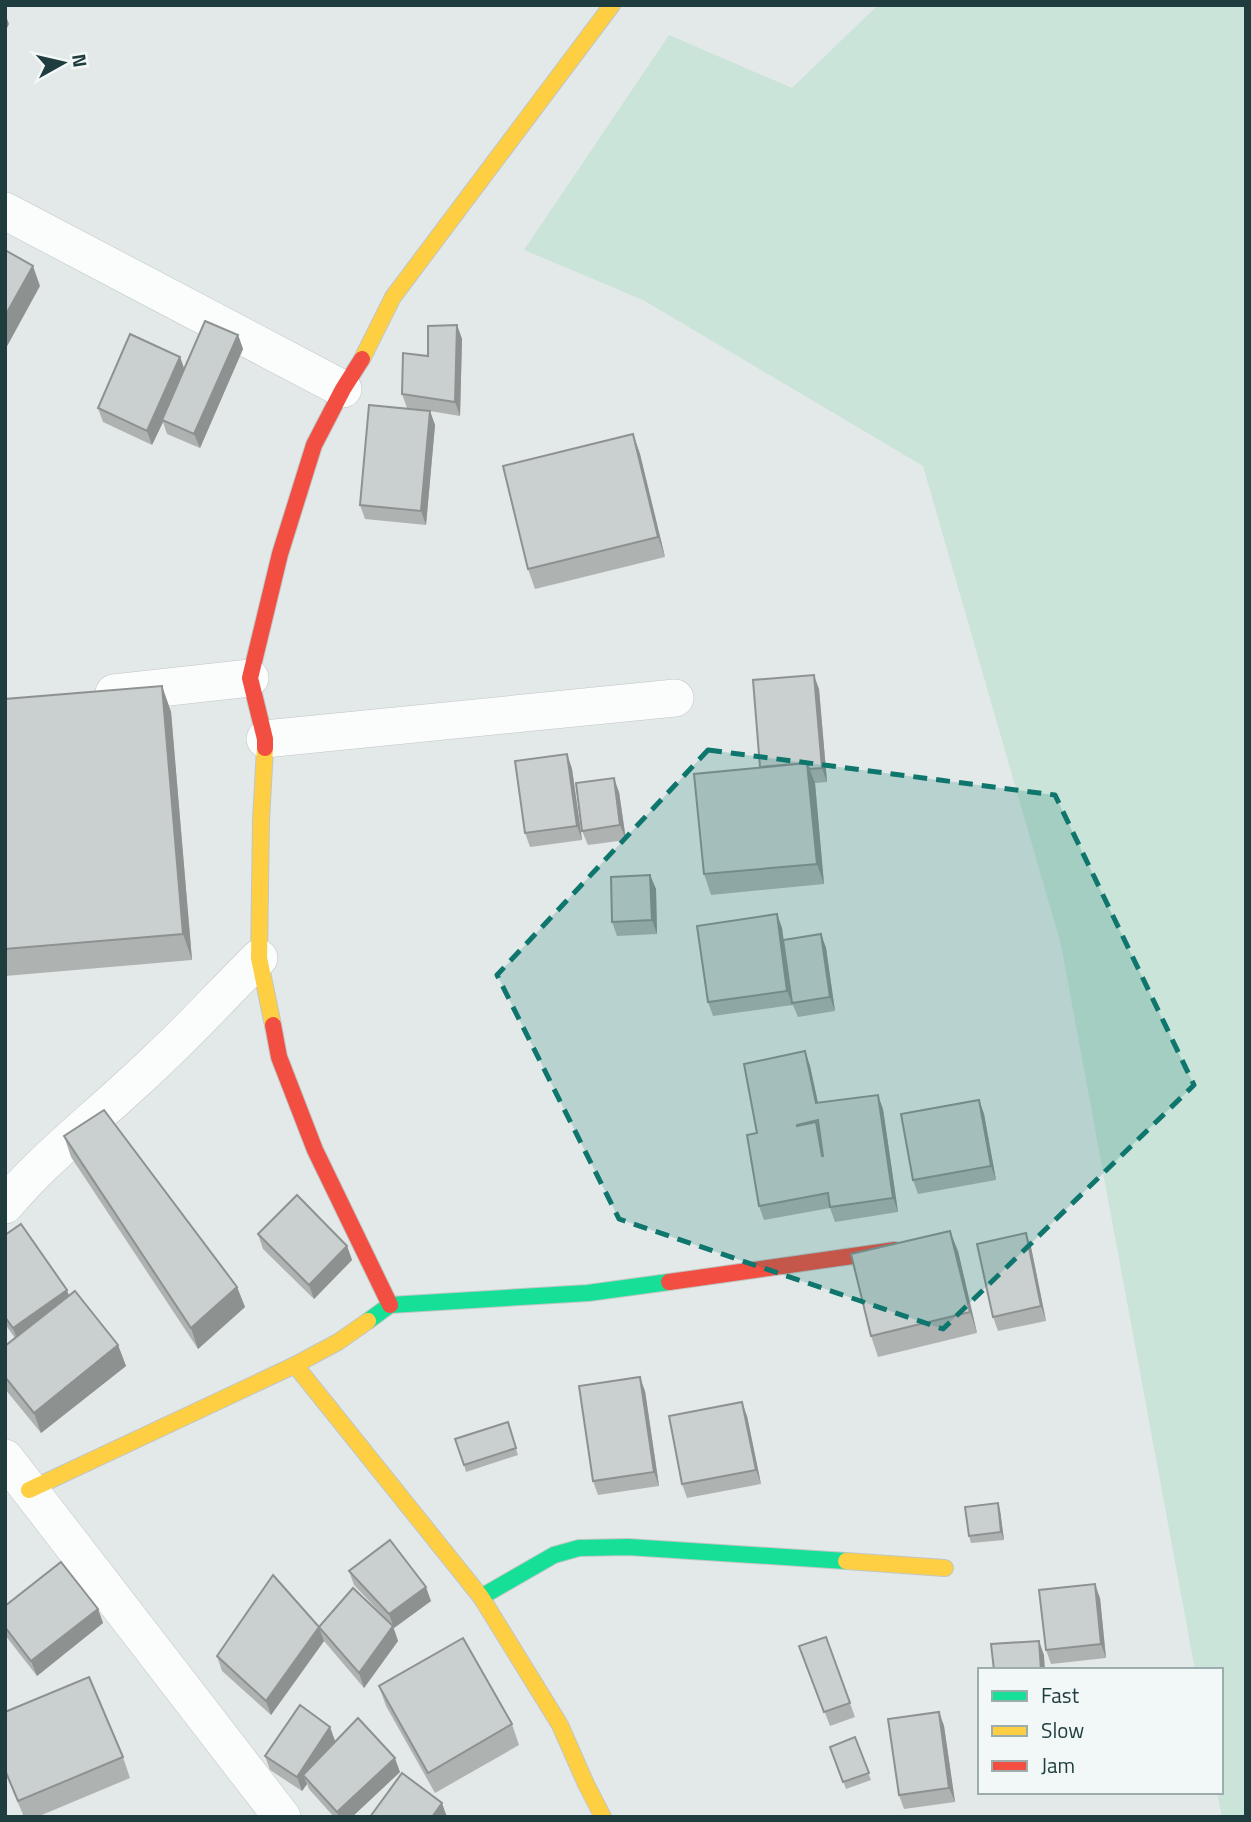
<svg xmlns="http://www.w3.org/2000/svg" width="1251" height="1822" font-family="'Titillium Web',sans-serif">
	<rect width="100%" height="100%" fill="#e3e9e8"/>
	<!-- green -->
	<polygon fill="#cbe4d9" points="878,5 1246,5 1246,1817 1222,1817 1217,1792 1221,1792 1221,1670 1195,1670 1061,945 923,466 643,300 524,250 669,35 792,88"/>
	<g fill="none" stroke-linecap="round" stroke-linejoin="round">
		<defs>
			<g id="street">
				<polyline points="5,211 343,389"/>
				<polyline points="114,693 250,678"/>
				<polyline points="265,739 675,698"/>
				<path d="M5,1205C43,1160 90,1123 133,1083C177,1044 217,1000 259,958"/>
				<polyline points="5,1458 282,1817"/>
			</g>
			<g id="fast">
				<polyline points="368,1321 390,1305 588,1293 669,1282"/>
				<polyline points="481,1597 554,1555 579,1548 628,1547 846,1561"/>
			</g>
			<g id="slow">
				<polyline points="362,359 393,297 612,5"/>
				<polyline points="265,748 261,821 259,958 273,1025"/>
				<polyline points="295,1365 481,1597 560,1725 586,1784 603,1817"/>
				<polyline points="29,1490 295,1365 338,1342 368,1321"/>
				<polyline points="846,1561 945,1568"/>
			</g>
			<g id="jam">
				<polyline points="265,748 265,739 250,678 280,554 314,445 343,389 362,359"/>
				<polyline points="273,1025 279,1057 315,1150 390,1305"/>
				<polyline points="669,1282 895,1250"/>
			</g>
		</defs>
		<!-- street casing -->
		<use href="#street" stroke="#c0c6c5" stroke-width="38"/>
		<!-- fast casing -->
		<use href="#fast" stroke="#bfc7c6" stroke-width="18"/>
		<!-- slow casing -->
		<use href="#slow" stroke="#bfc7c6" stroke-width="18"/>
		<!-- jam casing -->
		<use href="#jam" stroke="#bfc7c6" stroke-width="18"/>
		<!-- street -->
		<use href="#street" stroke="#fbfcfc" stroke-width="37"/>
		<!-- fast -->
		<use href="#fast" stroke="#16e098" stroke-width="16"/>
		<!-- slow -->
		<use href="#slow" stroke="#ffcf43" stroke-width="16"/>
		<!-- jam -->
		<use href="#jam" stroke="#f24e42" stroke-width="16"/>
	</g>
	<!-- wall -->
	<g fill="#aeb3b2">
		<polygon points="457,325 462,339 460,416 430,411 435,425 426,525 365,519 360,505 424,410 407,408 402,394 428,356"/>
		<polygon points="238,335 243,349 200,448 167,434 163,422 152,445 103,422 98,408 180,357 184,368"/>
		<polygon points="633,434 640,454 665,557 535,589 528,569"/>
		<polygon points="162,686 171,712 192,960 5,976 5,699"/>
		<polygon points="819,689 827,782 815,783 824,884 711,895 704,874 760,767"/>
		<polygon points="567,754 572,769 582,840 530,847 525,833"/>
		<polygon points="619,792 626,840 588,845 582,831"/>
		<polygon points="650,875 656,889 657,934 617,936 612,922"/>
		<polygon points="777,914 782,928 783,940 821,934 826,948 835,1011 798,1017 792,1003 790,990 793,1005 713,1016 708,1002"/>
		<polygon points="805,1051 810,1066 818,1103 883,1109 898,1212 835,1222 830,1208 764,1220 759,1206 757,1133"/>
		<polygon points="979,1100 984,1114 996,1180 918,1194 913,1180"/>
		<polygon points="64,1136 237,1287 245,1307 198,1349 71,1157"/>
		<polygon points="258,1234 347,1246 352,1260 314,1299 263,1249"/>
		<polygon points="5,1235 69,1295 118,1345 126,1366 41,1433 5,1389 5,1346 15,1338 5,1324"/>
		<polygon points="1031,1247 1046,1321 998,1331 993,1317"/>
		<polygon points="958,1251 977,1333 878,1357 871,1336"/>
		<polygon points="645,1391 659,1486 598,1495 593,1481"/>
		<polygon points="747,1416 761,1484 687,1498 682,1484"/>
		<polygon points="508,1422 518,1455 466,1472 464,1465"/>
		<polygon points="998,1503 1000,1510 1004,1540 971,1543 969,1536"/>
		<polygon points="349,1571 431,1601 394,1628 393,1627 398,1641 364,1688 324,1641 271,1715 222,1671 217,1656 319,1627 389,1622 354,1585"/>
		<polygon points="1100,1598 1106,1658 1051,1664 1046,1650"/>
		<polygon points="5,1606 98,1609 103,1623 37,1676 5,1635"/>
		<polygon points="826,1637 855,1717 830,1726 799,1646"/>
		<polygon points="379,1686 512,1724 519,1745 435,1793 386,1706"/>
		<polygon points="5,1712 123,1757 130,1778 37,1817 24,1817 5,1772"/>
		<polygon points="939,1712 944,1726 955,1802 904,1809 899,1795"/>
		<polygon points="330,1727 335,1741 400,1772 352,1817 334,1817 309,1789 307,1784 302,1791 270,1770 265,1756"/>
		<polygon points="855,1737 871,1780 846,1789 830,1747"/>
	</g>
	<!-- shaded-wall -->
	<g fill="#8d9291">
		<polygon points="5,13 9,24 5,32"/>
		<polygon points="33,266 40,286 5,350 5,316"/>
		<polygon points="457,325 462,339 460,416 455,402"/>
		<polygon points="238,335 243,349 200,448 194,434"/>
		<polygon points="180,357 185,371 162,420 163,422 152,445 147,431"/>
		<polygon points="430,411 435,425 426,525 421,511"/>
		<polygon points="633,434 640,454 665,557 658,537"/>
		<polygon points="814,675 819,689 827,782 822,768"/>
		<polygon points="162,686 171,712 192,960 183,934"/>
		<polygon points="567,754 572,769 582,840 577,826"/>
		<polygon points="807,763 815,783 824,884 817,864"/>
		<polygon points="614,778 619,792 626,840 620,825"/>
		<polygon points="650,875 656,889 657,934 652,920"/>
		<polygon points="777,914 782,928 793,1005 787,991"/>
		<polygon points="821,934 826,948 835,1011 830,997"/>
		<polygon points="805,1051 810,1066 821,1117 816,1103"/>
		<polygon points="878,1095 883,1109 898,1212 893,1198"/>
		<polygon points="979,1100 984,1114 996,1180 991,1166"/>
		<polygon points="816,1122 822,1136 827,1170 822,1156"/>
		<polygon points="950,1231 958,1251 977,1333 970,1312"/>
		<polygon points="1026,1233 1031,1247 1046,1321 1041,1306"/>
		<polygon points="347,1246 352,1260 314,1299 309,1285"/>
		<polygon points="237,1287 245,1307 198,1349 191,1328"/>
		<polygon points="67,1290 72,1304 18,1342 13,1328"/>
		<polygon points="118,1345 126,1366 41,1433 34,1413"/>
		<polygon points="640,1377 645,1391 659,1486 654,1472"/>
		<polygon points="742,1402 747,1416 761,1484 756,1470"/>
		<polygon points="998,1503 1000,1510 1004,1540 1001,1532"/>
		<polygon points="1095,1584 1100,1598 1106,1658 1101,1644"/>
		<polygon points="426,1587 431,1601 394,1628 389,1614"/>
		<polygon points="98,1609 103,1623 37,1676 31,1661"/>
		<polygon points="393,1626 398,1641 364,1688 359,1673"/>
		<polygon points="319,1627 324,1641 271,1715 266,1701"/>
		<polygon points="1039,1641 1044,1655 1045,1670 1041,1670"/>
		<polygon points="939,1712 944,1726 955,1802 949,1788"/>
		<polygon points="330,1727 335,1741 303,1775 307,1784 302,1791 297,1777"/>
		<polygon points="395,1758 400,1772 352,1817 339,1817 337,1812"/>
		<polygon points="442,1803 447,1817 432,1817"/>
	</g>
	<!-- building -->
	<g fill="#cad0cf" stroke="#8d9291" stroke-width="2" fill-rule="evenodd">
		<polygon points="5,250 33,266 5,316"/>
		<polygon points="205,321 238,335 194,434 162,420"/>
		<polygon points="457,325 455,402 402,394 403,353 428,356 428,326"/>
		<polygon points="130,334 180,357 147,431 98,408"/>
		<polygon points="369,405 430,411 421,511 360,505"/>
		<polygon points="633,434 658,537 528,569 503,466"/>
		<polygon points="814,675 822,768 809,769 807,763 760,767 753,680"/>
		<polygon points="162,686 183,934 5,949 5,699"/>
		<polygon points="567,754 577,826 525,833 515,761"/>
		<polygon points="807,763 817,864 704,874 694,774"/>
		<polygon points="614,778 620,825 582,831 576,783"/>
		<polygon points="650,875 652,920 612,922 611,877"/>
		<polygon points="777,914 787,991 708,1002 697,926"/>
		<polygon points="821,934 830,997 792,1003 783,940"/>
		<path d="M805,1051L816,1103L878,1095L893,1198L830,1207L828,1193L759,1206L747,1135L757,1133L744,1064ZM818,1120L823,1156H822L816,1122L797,1126V1125Z"/>
		<polygon points="979,1100 991,1166 913,1180 901,1114"/>
		<polygon points="104,1110 237,1287 191,1328 64,1136"/>
		<polygon points="297,1195 347,1246 309,1285 258,1234"/>
		<polygon points="21,1224 67,1290 13,1328 5,1317 5,1235"/>
		<polygon points="950,1231 970,1312 871,1336 851,1254"/>
		<polygon points="1026,1233 1041,1306 993,1317 977,1244"/>
		<polygon points="75,1291 118,1345 34,1413 5,1377 5,1346"/>
		<polygon points="640,1377 654,1472 593,1481 579,1386"/>
		<polygon points="742,1402 756,1470 682,1484 669,1416"/>
		<polygon points="508,1422 516,1448 464,1465 455,1439"/>
		<polygon points="998,1503 1001,1532 969,1536 965,1507"/>
		<polygon points="390,1540 426,1587 389,1614 349,1571"/>
		<polygon points="61,1562 98,1609 31,1661 5,1627 5,1606"/>
		<polygon points="273,1575 319,1627 353,1588 393,1626 359,1673 319,1627 266,1701 217,1656"/>
		<polygon points="1095,1584 1101,1644 1046,1650 1039,1590"/>
		<polygon points="826,1637 850,1703 824,1712 799,1646"/>
		<polygon points="463,1638 512,1724 428,1773 379,1686"/>
		<polygon points="1039,1641 1041,1670 994,1670 991,1644"/>
		<polygon points="89,1677 123,1757 18,1801 5,1770 5,1712"/>
		<polygon points="300,1705 330,1727 297,1777 265,1756"/>
		<polygon points="939,1712 949,1788 899,1795 888,1719"/>
		<polygon points="358,1718 395,1758 337,1812 303,1775"/>
		<polygon points="855,1737 869,1773 843,1782 830,1747"/>
		<polygon points="402,1773 442,1803 432,1817 370,1817"/>
	</g>
	<!-- marked area -->
	<path fill="#0f766e" fill-opacity="0.2" stroke="#0f766e" stroke-width="5" stroke-dasharray="14 9" stroke-linejoin="round" d="M708,750L1055,795L1194,1085L943,1329L619,1219L497,975Z"/>
	<!-- border -->
	<rect width="1251" height="1822" fill="none" stroke="#1f3d3e" stroke-width="14"/>
	<!-- legend -->
	<rect x="978" y="1668" width="245" height="126" fill="#f1f8f7" stroke="#9dadad" stroke-width="2"/>
	<rect x="992" y="1691" width="35" height="10" fill="#16e098" stroke="#9dadad" stroke-width="2"/>
	<text x="1041" y="1703" font-size="21" fill="#1f3d3e">Fast</text>
	<rect x="992" y="1726" width="35" height="10" fill="#ffcf43" stroke="#9dadad" stroke-width="2"/>
	<text x="1041" y="1738" font-size="21" fill="#1f3d3e">Slow</text>
	<rect x="992" y="1761" width="35" height="10" fill="#f24e42" stroke="#9dadad" stroke-width="2"/>
	<text x="1041" y="1773" font-size="21" fill="#1f3d3e">Jam</text>
	<!-- north arrow -->
	<g transform="translate(63 63) rotate(82)" stroke="#f1f8f7" stroke-width="5" paint-order="stroke">
	<path d="M0-5L12 26L0 18L-12 26Z" fill="#1f3d3e"/>
	<text y="-10" font-size="19" font-weight="bold" text-anchor="middle" fill="#1f3d3e">N</text>
	</g>
</svg>
